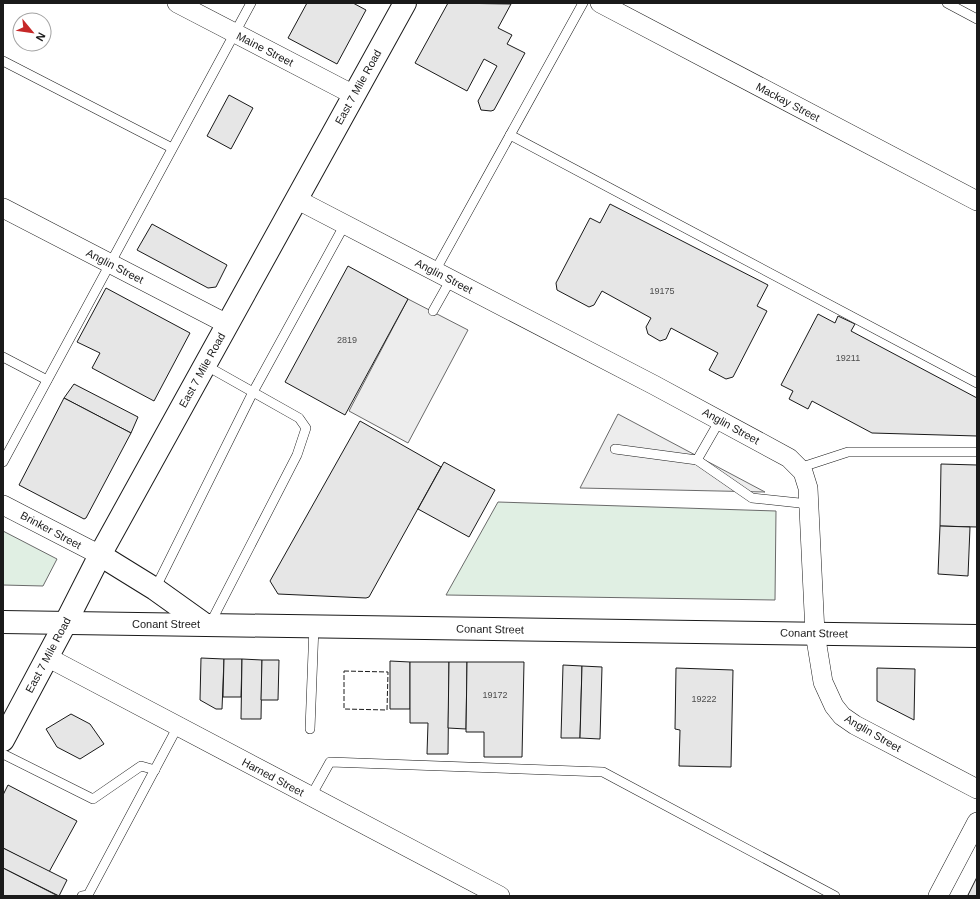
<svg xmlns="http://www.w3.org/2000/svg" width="980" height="899" font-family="Helvetica,sans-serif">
	<rect width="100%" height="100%" fill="#fff"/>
	<!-- green -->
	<g fill="#e0efe3" stroke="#6a6a6a">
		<polygon points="498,502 776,511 775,600 446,595"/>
		<polygon points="3,531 57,559 43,586 3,585"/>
	</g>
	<!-- parking -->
	<g fill="#ededed" stroke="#6a6a6a">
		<polygon points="408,299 468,330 408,443 349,411"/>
		<polygon points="618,414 765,492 580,488"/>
	</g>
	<!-- building -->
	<g fill="#e6e6e6" stroke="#1a1a1a">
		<polygon points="307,3 353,3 366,10 337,64 288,38"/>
		<polygon points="448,3 511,4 498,28 512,35 507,44 525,53 494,110 491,111 481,110 478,101 497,66 484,59 467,91 415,63"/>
		<polygon points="229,95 253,108 231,149 207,136"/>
		<polygon points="610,204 768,285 757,306 767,311 733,377 726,379 709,370 718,353 671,328 666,339 660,341 648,334 646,327 651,318 602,291 594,305 589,307 557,290 556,283 590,218 600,223"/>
		<polygon points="152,224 227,265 216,287 208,288 137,250"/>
		<polygon points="348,266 408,299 345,415 285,382"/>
		<polygon points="106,288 190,333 154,401 92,368 100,353 77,342"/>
		<polygon points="818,314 835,323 838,316 855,324 851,331 977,398 977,436 872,433 812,401 808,409 789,399 793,391 781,385"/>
		<polygon points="74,384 138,417 131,433 64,398"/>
		<polygon points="64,398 131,433 86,518 84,519 19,485"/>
		<polygon points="360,421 441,467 369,597 366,598 278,594 270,581"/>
		<polygon points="444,462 495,490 469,537 418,509"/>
		<polygon points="941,464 977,465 977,527 940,526"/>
		<polygon points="940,526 970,527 968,576 938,574"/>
		<polygon points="201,658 224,659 222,709 216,709 200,700"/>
		<polygon points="224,659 242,659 241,697 223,697"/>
		<polygon points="242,659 262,660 261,719 241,719"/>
		<polygon points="262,660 279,660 278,700 261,700"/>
		<polygon points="390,661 410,662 410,709 390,709"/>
		<polygon points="410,662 449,662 448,754 427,754 428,723 410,723"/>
		<polygon points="449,662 467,662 466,729 448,728"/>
		<polygon points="467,662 524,662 522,757 484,757 484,732 466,732"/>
		<polygon points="563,665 582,666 580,738 561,738"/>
		<polygon points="582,666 602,667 600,739 580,738"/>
		<polygon points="676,668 733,670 731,767 679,766 680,730 675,729"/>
		<polygon points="877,668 915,669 914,720 877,701"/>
		<polygon points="71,714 90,724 104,744 80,759 57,747 46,729"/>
		<polygon points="8,785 77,821 49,872 3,848 3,795"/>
		<polygon points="3,848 67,880 59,896 3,868"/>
		<polygon points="3,868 58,896 3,896"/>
		<polygon points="977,877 977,896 971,896 968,895"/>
	</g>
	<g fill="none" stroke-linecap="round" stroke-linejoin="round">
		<defs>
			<g id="service">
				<polyline points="947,3 977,19"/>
				<polyline points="3,61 172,148"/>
				<polyline points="510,135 977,383"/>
				<polyline points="435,271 583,3"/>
				<polyline points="433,311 451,279"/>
				<polyline points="3,357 47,380"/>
				<polyline points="205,365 299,418 306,428 297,455 210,624"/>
				<polyline points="615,449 697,460 720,420"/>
				<polyline points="697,460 752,498 809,504"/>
				<polyline points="3,462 251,3"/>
				<polyline points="799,468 848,452 977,452"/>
				<polyline points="155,589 253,392 345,224"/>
				<polyline points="310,729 314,626"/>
				<polyline points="3,754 93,799 141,766 155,770"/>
				<polyline points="311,796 330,762 603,772 835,896"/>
				<polyline points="82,896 88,895 178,726"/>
			</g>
			<g id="minor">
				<polyline points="177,3 354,95"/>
				<polyline points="600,3 977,201"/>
				<polyline points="296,199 654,385 789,458 803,472 808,488 815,633 823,682 834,706 842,716 855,725 977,789"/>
				<polyline points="3,208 227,324"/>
				<polyline points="3,505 100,555"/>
				<polyline points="47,657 500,896"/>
				<polyline points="938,896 977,822"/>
			</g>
			<polyline id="tertiary" points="3,740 66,622 100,555 405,3"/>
			<g id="secondary">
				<polyline points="100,555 155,589 204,624"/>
				<polyline points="3,622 977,636"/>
			</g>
		</defs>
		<!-- service casing -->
		<use href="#service" stroke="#1a1a1a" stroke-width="10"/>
		<!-- minor casing -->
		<use href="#minor" stroke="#1a1a1a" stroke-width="20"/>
		<!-- tertiary casing -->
		<use href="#tertiary" stroke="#1a1a1a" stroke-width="24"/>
		<!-- secondary casing -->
		<use href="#secondary" stroke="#1a1a1a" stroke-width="24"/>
		<!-- service -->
		<use href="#service" stroke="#fff" stroke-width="9"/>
		<!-- minor -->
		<use href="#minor" stroke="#fff" stroke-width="19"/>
		<!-- tertiary -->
		<use href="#tertiary" stroke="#fff" stroke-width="22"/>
		<!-- secondary -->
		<use href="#secondary" stroke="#fff" stroke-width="22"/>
		<!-- fence -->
		<polygon stroke="#1a1a1a" stroke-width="1" stroke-dasharray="5 2" stroke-linecap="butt" points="344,671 388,672 387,710 344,709"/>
	</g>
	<g text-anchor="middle" stroke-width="3" stroke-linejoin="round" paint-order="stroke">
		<!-- number labels -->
		<g font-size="9" fill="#4d4d4d">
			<text x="662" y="294">19175</text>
			<text x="347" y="343">2819</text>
			<text x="848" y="361">19211</text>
			<text x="495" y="698">19172</text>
			<text x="704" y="702">19222</text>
		</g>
		<!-- street labels -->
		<g font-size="11" fill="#1a1a1a" stroke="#fff">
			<text transform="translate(265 49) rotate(27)" y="4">Maine Street</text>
			<text transform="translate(358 87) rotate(-61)" y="4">East 7 Mile Road</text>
			<text transform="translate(788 102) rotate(28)" y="4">Mackay Street</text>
			<text transform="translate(115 266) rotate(27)" y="4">Anglin Street</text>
			<text transform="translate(444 276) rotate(27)" y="4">Anglin Street</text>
			<text transform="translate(202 370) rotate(-61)" y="4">East 7 Mile Road</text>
			<text transform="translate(731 426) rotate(29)" y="4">Anglin Street</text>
			<text transform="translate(51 530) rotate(28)" y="4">Brinker Street</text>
			<text x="166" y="628">Conant Street</text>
			<text transform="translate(490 629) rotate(1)" y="4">Conant Street</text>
			<text transform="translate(814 633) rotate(1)" y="4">Conant Street</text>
			<text transform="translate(48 655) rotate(-62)" y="4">East 7 Mile Road</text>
			<text transform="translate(873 733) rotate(30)" y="4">Anglin Street</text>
			<text transform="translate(273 777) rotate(28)" y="4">Harned Street</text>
		</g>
	</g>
	<!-- border -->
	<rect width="980" height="899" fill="none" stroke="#1a1a1a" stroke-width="8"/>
	<!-- north arrow -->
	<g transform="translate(32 32) rotate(119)"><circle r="19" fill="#ffffff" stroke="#a3a3a3"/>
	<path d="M0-3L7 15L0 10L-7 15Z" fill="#c62828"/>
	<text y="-6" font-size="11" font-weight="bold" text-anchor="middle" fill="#1a1a1a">N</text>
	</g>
</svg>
